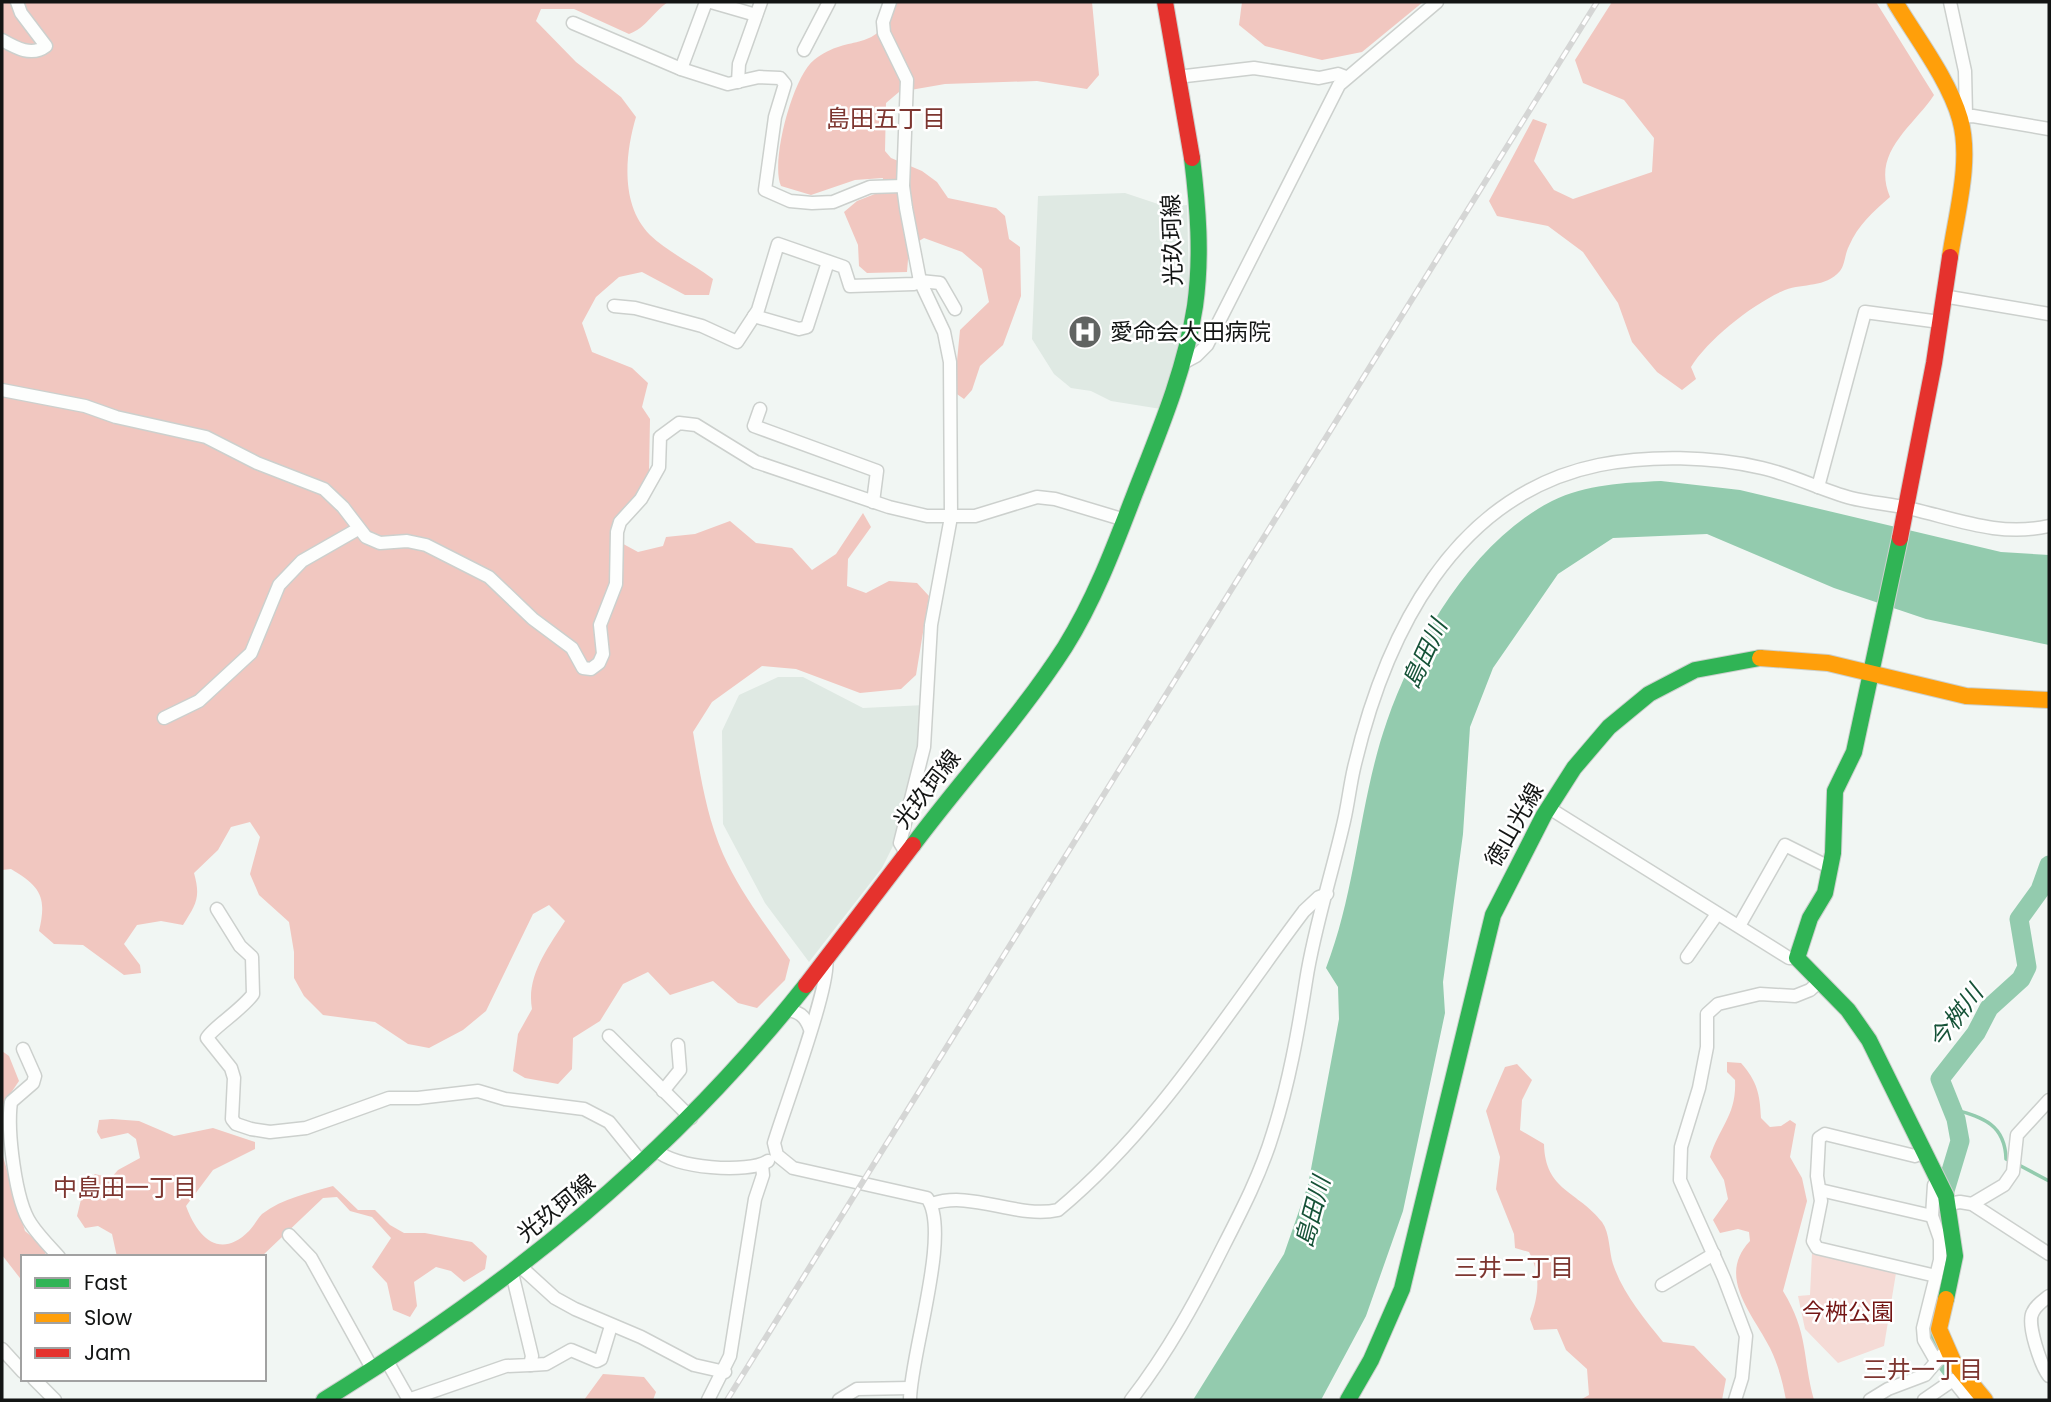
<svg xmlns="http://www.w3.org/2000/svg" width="2051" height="1402" font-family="Poppins,'Noto Sans JP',sans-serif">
	<rect width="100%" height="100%" fill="#f1f6f3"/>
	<!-- built -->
	<g fill="#dfe9e3">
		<polygon points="1125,193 1167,207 1187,205 1189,287 1175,367 1161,409 1111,401 1091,391 1071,388 1054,374 1032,339 1038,196"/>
		<polygon points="778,677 803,677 863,708 925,705 921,745 902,828 882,868 809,962 765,903 723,824 722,731 739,695"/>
	</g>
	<!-- green -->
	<polygon fill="#f5dbd6" points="1812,1253 1896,1273 1884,1346 1838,1363 1805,1329 1798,1296 1810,1295"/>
	<!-- forest -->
	<g fill="#f1c7c0">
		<path d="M2,2H668C653,12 646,28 629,34L574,9H541L536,21L576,62L621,97L636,117C625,154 620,205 650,235C668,252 693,264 713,279L709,295H685L642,272L619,277L596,297L582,323L592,352L632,368L648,383L642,407L650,419L649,473L616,540L638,552L663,546L666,537L695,534L730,521L756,543L792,548L812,570L836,554L863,513L871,527L848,559L847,586L866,593L889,581L917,583L929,596L916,675L901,689L860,693L796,669L762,666L712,702L693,732C700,773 706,815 723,854C740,892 767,927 790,960L785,980L757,1008L738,1003L713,981L670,995L648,972L623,984L600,1021L573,1038L572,1069L558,1084L525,1078L513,1071L518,1034L532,1009C526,976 548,948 565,921L549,905L533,914L486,1011L463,1030L429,1048L408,1044L375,1022L323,1015L304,996L294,978V952L289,922L259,895L250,874L260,837L250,822L231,827L218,850L194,873C201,898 196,904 183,925L161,921L137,925L124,944L140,965L141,973L124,975L83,945L54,944L39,931C47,897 41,887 11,869L2,870Z"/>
		<path d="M896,2H1092L1099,75L1087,89L1037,81L945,84L899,92L886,103L885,151L891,158L922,171L937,182L948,198L996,208L1005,216L1009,239L1020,247L1021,296L1003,345L980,366L972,390L964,399L954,392L960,330L989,302L982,269L962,252L924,238L909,247L907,272L867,273L859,266L858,245L844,212L857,201L880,192L883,178L855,180L811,195L781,186C770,162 793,76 814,60C851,31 877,57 896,2Z"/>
		<polygon points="1242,2 1423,2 1362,52 1322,60 1265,46 1239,25"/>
		<path d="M1612,2H1876L1934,95C1913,127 1871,152 1890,197C1873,212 1858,225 1849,246C1845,253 1845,265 1840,271C1825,288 1804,283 1785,290C1755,302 1707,340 1691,367L1696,379L1682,390L1657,372L1632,342L1618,303L1583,252L1548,226L1497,216L1489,201L1533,119L1547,124L1534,161L1554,190L1573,199L1652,172L1654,138L1624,100L1583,83L1575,60Z"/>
		<polygon points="2,1051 9,1056 19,1081 2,1106"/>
		<path d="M1727,1062L1741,1063C1757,1081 1760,1094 1761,1118L1770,1127L1781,1126L1790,1120L1796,1124L1790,1157L1802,1178L1807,1201L1783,1291C1809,1334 1802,1356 1814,1400H1786C1783,1383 1778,1364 1770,1348C1753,1314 1716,1277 1750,1241L1749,1232L1738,1229L1720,1233L1713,1220L1728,1199L1724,1180L1710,1157C1719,1127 1737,1115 1735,1080L1727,1072Z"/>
		<path d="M1517,1064L1532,1080L1522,1100L1520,1130L1544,1144C1545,1191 1578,1191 1602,1222C1610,1233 1609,1252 1613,1264C1623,1294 1644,1318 1663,1342L1694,1346L1726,1379L1722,1400H1580L1589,1395L1587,1369L1566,1350L1557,1329L1534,1330L1530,1319C1539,1295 1541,1275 1529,1252L1515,1248L1514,1234L1496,1189L1500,1157L1486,1111L1505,1067Z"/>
		<path d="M112,1119L139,1121L174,1136L213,1128L255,1142V1149L213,1170L186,1206C197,1236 219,1261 249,1231C254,1226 257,1219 262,1214C283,1198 309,1193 333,1186L358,1210H375L390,1225L404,1233H425L472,1242L487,1256L485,1269L464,1282L451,1271L436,1267L414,1282L417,1306L410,1317L393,1310L387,1283L372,1267L391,1238L372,1217L350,1211L337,1197L323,1198L261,1257H117L112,1234L98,1226L85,1228L77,1216L85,1183L95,1174L111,1178L118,1170L140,1158L136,1139L128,1133L101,1139L97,1132L99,1120Z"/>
		<polygon points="2,1153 25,1231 44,1247 46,1257 23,1257 23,1282 2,1255"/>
		<polygon points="603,1374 644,1377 656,1392 653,1400 584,1400"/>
	</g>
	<!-- water -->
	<path fill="#93cbae" d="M1661,481L1740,490L2001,552L2049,555V645L1926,619L1834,588L1707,534L1613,538L1558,574L1493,668L1470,727L1463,834L1443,982L1445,1013L1403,1211L1366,1316L1321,1400H1193L1284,1254L1308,1185L1339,1019L1338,987L1326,968C1357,888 1359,801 1387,721C1415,641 1473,541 1552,501C1587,484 1623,483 1661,481Z"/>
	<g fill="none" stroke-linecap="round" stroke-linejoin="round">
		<!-- stream -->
		<g stroke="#93cbae" stroke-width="3.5">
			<path d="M1950,1108C1980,1117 2005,1122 2006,1159L2010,1161"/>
			<polyline points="2017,1164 2049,1181"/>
		</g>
		<!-- river -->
		<g stroke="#93cbae" stroke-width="19">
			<polyline points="1941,1204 1960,1141 1956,1119 1940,1079 1976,1033 1989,1008 2021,979 2027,967 2019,919 2040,890 2049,865"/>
			<path d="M1943,1282C1929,1324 1924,1335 1953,1372"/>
		</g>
		<defs>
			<g id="street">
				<polyline points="711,2 756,15"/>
				<polyline points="890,2 883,22 884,33 907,80 903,186 906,208 920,281 944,332 950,362 951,517 931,625 924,747 900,843 906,853"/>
				<polyline points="1950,2 1965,71 1966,115"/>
				<polyline points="573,23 681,69 728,84 759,77 780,78 785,84 775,117 765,190 790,201 812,203 833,202 870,187 903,186"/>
				<path d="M2,40C16,48 32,57 46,46L21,13L17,2"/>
				<polyline points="804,50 829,2"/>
				<polyline points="681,69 706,2"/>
				<polyline points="1177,77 1254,68 1319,78 1338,74 1346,77"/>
				<polyline points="738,82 739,64 761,2"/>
				<polyline points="1960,117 1973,116 2049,129"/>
				<polyline points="1943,296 2049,314"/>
				<polyline points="614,306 635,308 702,326 737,342 758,310 778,244 844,267 850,286 914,284 920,281 940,283 955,309"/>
				<polyline points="754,316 799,329 807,327 828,262"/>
				<polyline points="1183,363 1196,356 1207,345 1339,85 1437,2"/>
				<polyline points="2,390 85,406 116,417 206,437 257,463 324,489 343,507 366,537 380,543 407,541 426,545 489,577 533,619 572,648 583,668 591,669 599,663 603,654 600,625 616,584 617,532 620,522 641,499 659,467 660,437 679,423 696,425 756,462 889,507 927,516 975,516 1037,497 1055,499 1125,520"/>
				<polyline points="760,409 754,426 877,471 873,502"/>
				<polyline points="1818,487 1865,312 1940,322"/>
				<polyline points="164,718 199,701 251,653 279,585 302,561 358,529"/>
				<polyline points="1549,808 1789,958 1797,958"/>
				<path d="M217,909L240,946L252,957L253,994C243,1009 211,1029 207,1038L231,1068L234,1078L232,1119L236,1124L251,1129L270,1132L306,1128L389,1098H418L478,1091L505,1099L584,1109L609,1122L643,1164"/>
				<polyline points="1739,926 1785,845 1831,868"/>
				<polyline points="1687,957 1717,914"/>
				<path d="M826,958C833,979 783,1112 774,1143L777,1155L793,1168L927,1198C952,1231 910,1356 910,1400"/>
				<path d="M785,1009C799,1012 805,1015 810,1029"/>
				<polyline points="609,1036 691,1118"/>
				<path d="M23,1049L35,1076L33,1083L11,1102C7,1130 15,1201 31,1224C39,1236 50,1247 59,1257"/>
				<polyline points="663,1091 680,1070 678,1045"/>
				<path d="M657,1150C672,1168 749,1174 768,1161"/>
				<polyline points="1923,1152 1915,1156 1825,1134 1819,1138 1817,1176 1821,1201 1813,1241 1817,1248 1936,1276"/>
				<polyline points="1820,1190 1932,1216"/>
				<path d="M932,1204C971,1190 1017,1219 1058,1210C1158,1127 1226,1014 1304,911L1319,897L1327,894"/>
				<polyline points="1948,1204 1960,1202 1972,1204 2049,1254"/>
				<polyline points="1972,1204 2004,1185 2013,1172 2017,1135 2049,1100"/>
				<polyline points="289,1235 311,1258 373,1370"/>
				<polyline points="521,1267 555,1298 575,1309 641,1337 694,1365 725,1372"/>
				<polyline points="1662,1285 1714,1254"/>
				<path d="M2049,1296C2044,1300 2036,1305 2033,1312C2026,1323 2041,1366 2049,1376"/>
				<polyline points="2,1349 23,1372"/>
				<polyline points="387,1361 409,1400"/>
				<polyline points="1936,1361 1924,1340 1923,1328 1940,1260 1940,1239 1932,1216 1934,1185 1937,1182"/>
				<polyline points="530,1365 546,1364 571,1350 597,1361 601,1359 611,1326"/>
				<polyline points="34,1379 55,1400"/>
				<polyline points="408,1400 506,1366 530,1365 532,1356 512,1273"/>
				<polyline points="708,1400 730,1356 755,1199 763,1175 762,1165"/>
				<polyline points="839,1400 857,1389 910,1388"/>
				<path d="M1131,1400C1168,1352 1196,1301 1223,1247C1242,1210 1261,1173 1273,1133C1289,1083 1298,1032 1306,981C1314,928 1332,874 1344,821C1348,804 1350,785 1354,768C1385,635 1453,495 1599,465C1649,455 1712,456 1762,468C1793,475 1821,490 1851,498C1871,503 1892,504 1912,509C1959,520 2000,537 2049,526"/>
				<polyline points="1735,1400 1742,1378 1746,1336 1724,1278 1680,1180 1681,1147 1699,1088 1707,1047 1707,1014 1718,1004 1760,994 1795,996 1810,990 1820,981"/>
				<polyline points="1870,1400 1888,1389 1925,1375 1942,1355"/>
				<polyline points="1924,1400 1953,1380 1969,1400"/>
			</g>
			<g id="fast">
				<polyline points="1900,538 1854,752 1835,791 1833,853 1825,893 1810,918 1797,958 1848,1010 1869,1040 1946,1196 1955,1256 1946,1299"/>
				<path d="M913,845C963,778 1020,717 1065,647C1095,599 1115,545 1135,493C1159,432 1185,371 1195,306C1202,256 1198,207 1192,158"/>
				<path d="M324,1400C510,1285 670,1157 806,985"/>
				<polyline points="1348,1400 1371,1360 1402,1289 1493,915 1544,815 1574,768 1609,727 1649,694 1695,670 1760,658"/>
			</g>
			<g id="slow">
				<path d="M1895,2C1916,37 1949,80 1960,119C1972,161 1956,215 1950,257"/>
				<polyline points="1760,658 1828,663 1966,696 2049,700"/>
				<polyline points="1946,1299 1939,1329 1953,1361 1985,1400"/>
			</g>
			<g id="jam">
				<polyline points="1165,2 1192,158"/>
				<polyline points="1900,538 1934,363 1950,257"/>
				<polyline points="806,985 913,845"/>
			</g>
		</defs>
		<!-- street casing -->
		<use href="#street" stroke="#ccd0cd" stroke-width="15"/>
		<!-- fast casing -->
		<use href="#fast" stroke="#ccd0cd" stroke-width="18"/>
		<!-- slow casing -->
		<use href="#slow" stroke="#ccd0cd" stroke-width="18"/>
		<!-- jam casing -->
		<use href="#jam" stroke="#ccd0cd" stroke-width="18"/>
		<!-- street -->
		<use href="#street" stroke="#fdfefd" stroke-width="12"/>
		<!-- fast -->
		<use href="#fast" stroke="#30b455" stroke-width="16"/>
		<!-- slow -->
		<use href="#slow" stroke="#ff9f0a" stroke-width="16"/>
		<!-- jam -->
		<use href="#jam" stroke="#e5322d" stroke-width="16"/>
		<defs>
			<polyline id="rail" points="727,1400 1597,2"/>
		</defs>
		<!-- rail casing -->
		<use href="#rail" stroke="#d5d6d5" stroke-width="6"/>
		<!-- rail -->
		<use href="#rail" stroke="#fff" stroke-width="3.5" stroke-dasharray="10" stroke-linecap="butt"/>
	</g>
	<!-- icons -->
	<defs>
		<symbol id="hospital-disc" viewBox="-11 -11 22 22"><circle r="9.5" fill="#616462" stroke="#fff"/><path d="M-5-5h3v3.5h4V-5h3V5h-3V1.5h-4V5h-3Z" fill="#fff"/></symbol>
	</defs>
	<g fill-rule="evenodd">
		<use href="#hospital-disc" x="1066" y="313" width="38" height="38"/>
	</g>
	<g text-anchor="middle" stroke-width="5" stroke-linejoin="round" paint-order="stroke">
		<!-- street labels -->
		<g font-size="23" fill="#131514" stroke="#fff">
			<text transform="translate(1172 240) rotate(-92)" y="8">光玖珂線</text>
			<text transform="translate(927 789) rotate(-52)" y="8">光玖珂線</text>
			<text transform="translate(1514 825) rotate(-60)" y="8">徳山光線</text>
			<text transform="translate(556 1208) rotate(-39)" y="8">光玖珂線</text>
		</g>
		<!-- poi labels -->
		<g font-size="23" fill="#131514" stroke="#fff" text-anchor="start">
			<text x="1110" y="340">愛命会大田病院</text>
		</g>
		<!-- park labels -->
		<g font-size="23" fill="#731514" stroke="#fff">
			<text x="1848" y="1320">今桝公園</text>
		</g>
		<!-- neighbourhood labels -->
		<g font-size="24" fill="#7d3630" stroke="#fff">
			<text x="886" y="127">島田五丁目</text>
			<text x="125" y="1196">中島田一丁目</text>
			<text x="1514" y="1276">三井二丁目</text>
			<text x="1923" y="1378">三井一丁目</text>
		</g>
		<!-- water labels -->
		<g font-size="24" font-style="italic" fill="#155237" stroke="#fff">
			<text transform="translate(1425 654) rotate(-65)" y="8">島田川</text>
			<text transform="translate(1956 1017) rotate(-53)" y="8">今桝川</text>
			<text transform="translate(1313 1212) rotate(-75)" y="8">島田川</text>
		</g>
	</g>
	<!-- border -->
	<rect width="2051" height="1402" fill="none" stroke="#131514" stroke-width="7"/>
	<!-- legend -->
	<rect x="21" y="1255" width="245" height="126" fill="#ffffff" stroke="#a1a1a1" stroke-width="2"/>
	<rect x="35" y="1278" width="35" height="10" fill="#30b455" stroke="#a1a1a1" stroke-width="2"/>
	<text x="84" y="1290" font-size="21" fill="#131514">Fast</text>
	<rect x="35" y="1313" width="35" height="10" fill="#ff9f0a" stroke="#a1a1a1" stroke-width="2"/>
	<text x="84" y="1325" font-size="21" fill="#131514">Slow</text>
	<rect x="35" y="1348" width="35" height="10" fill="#e5322d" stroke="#a1a1a1" stroke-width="2"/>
	<text x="84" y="1360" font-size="21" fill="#131514">Jam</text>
</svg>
